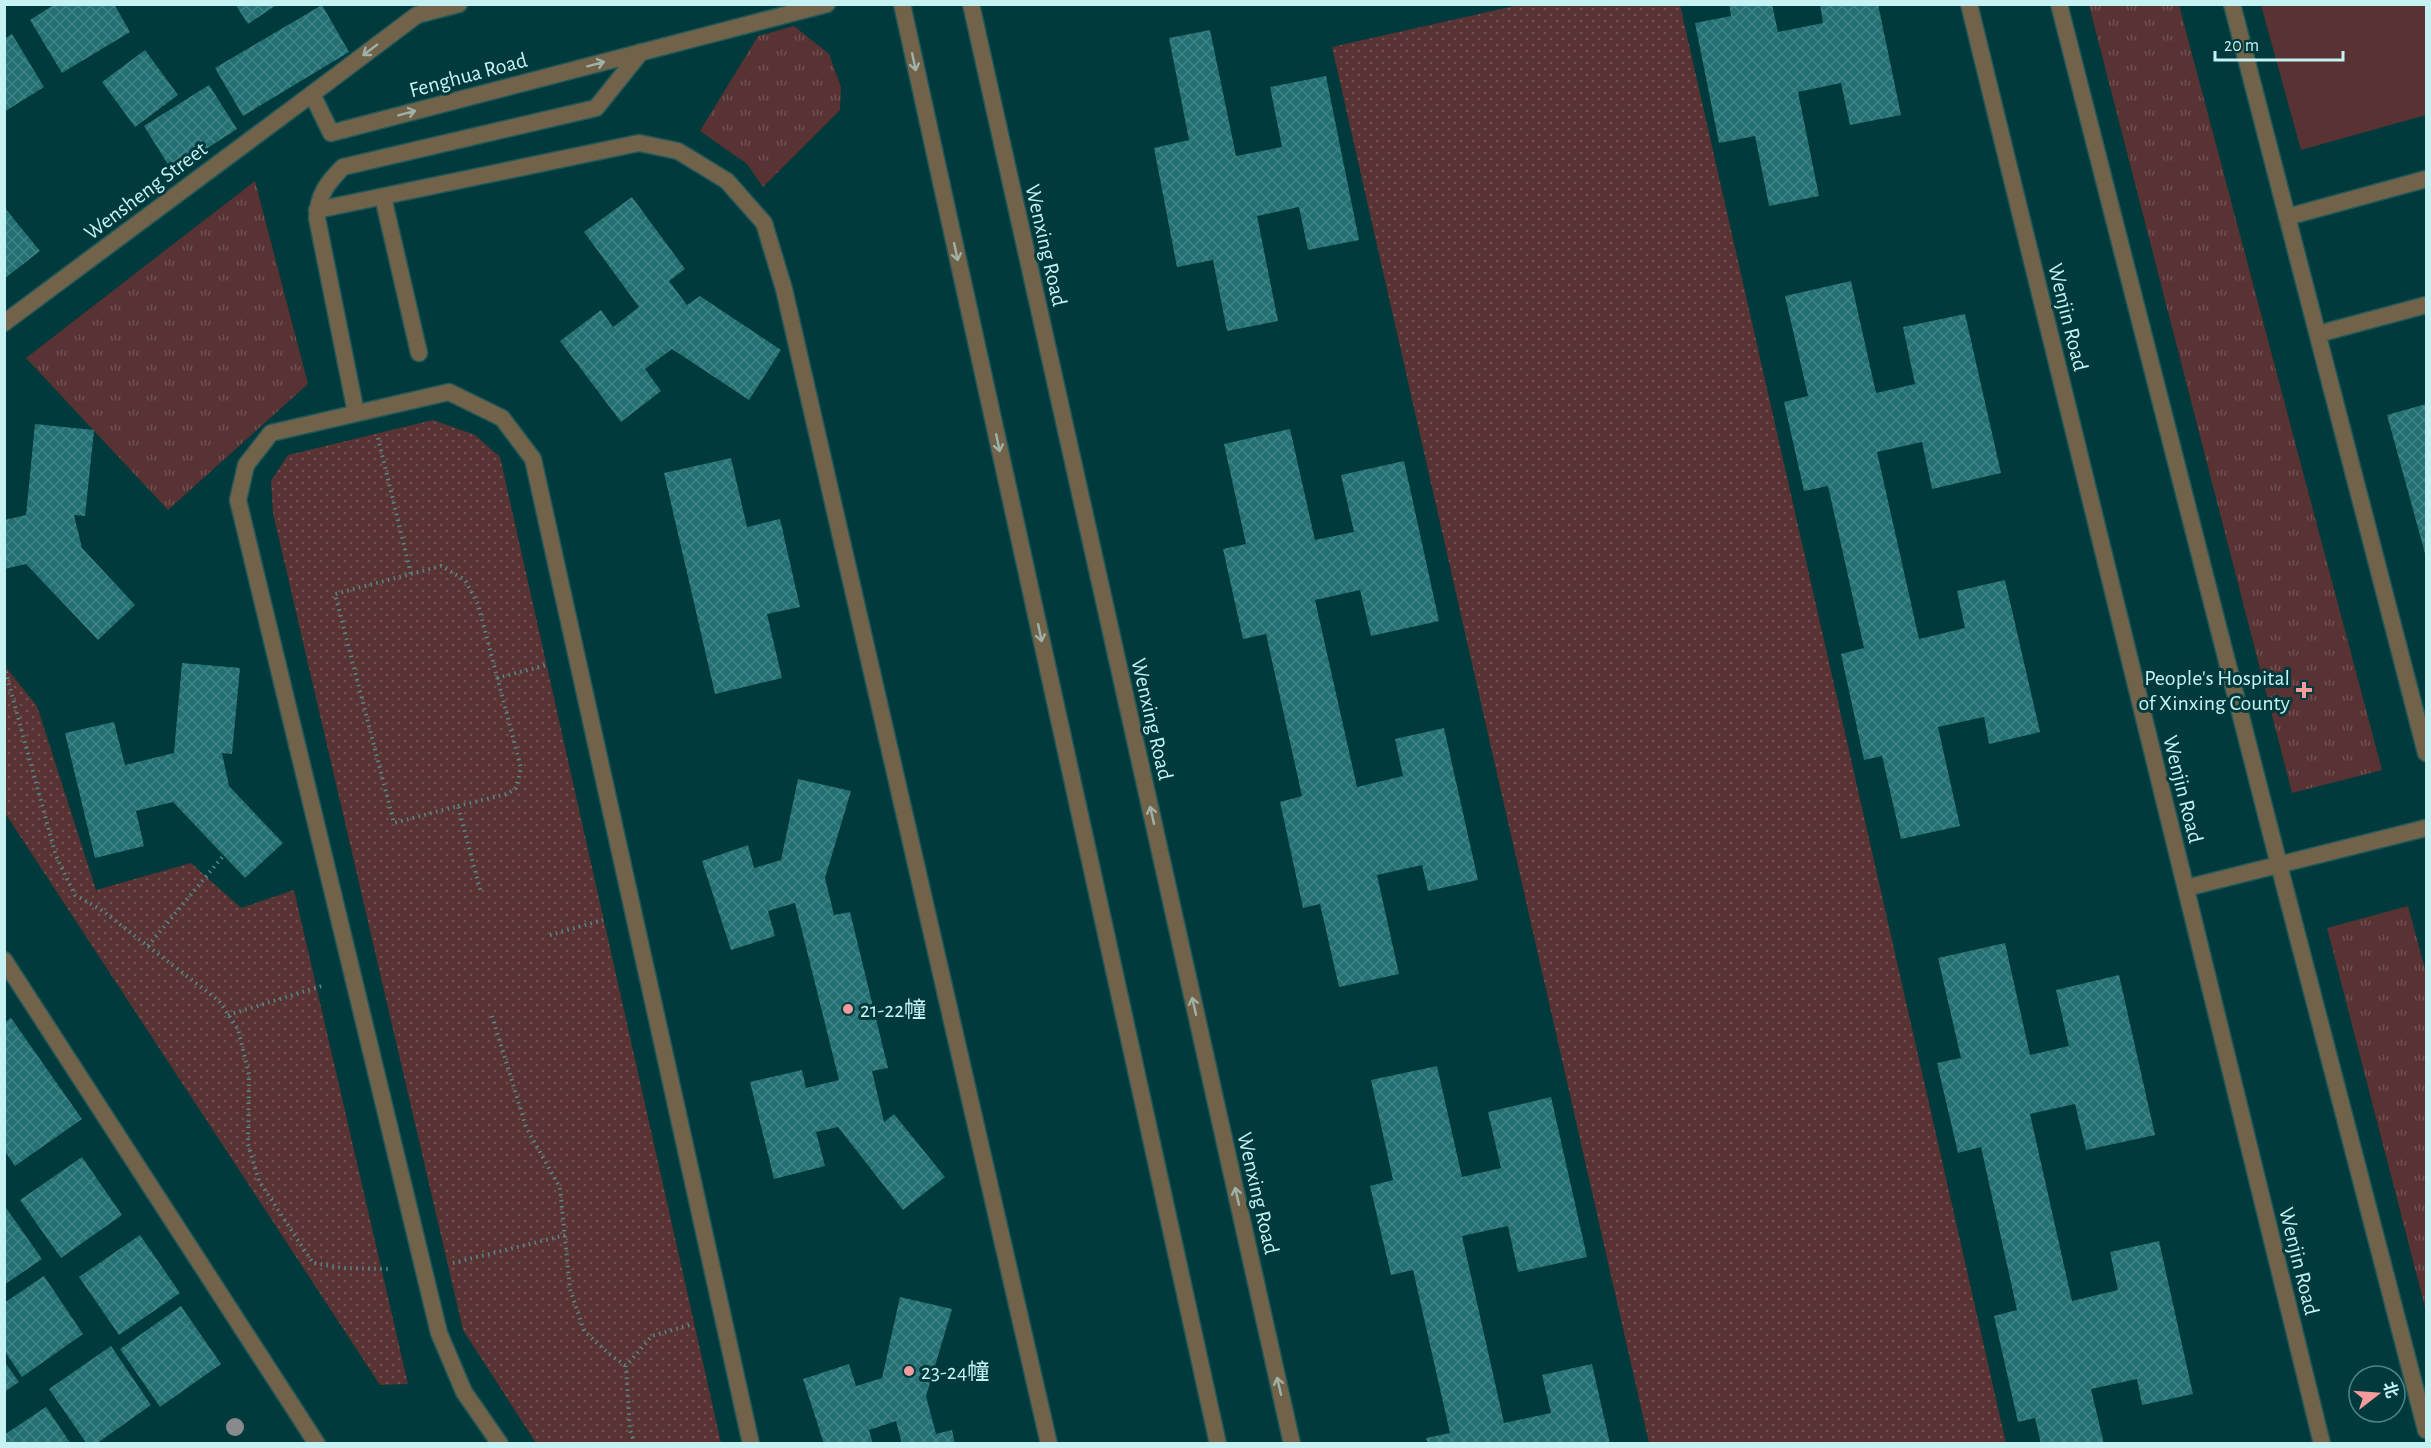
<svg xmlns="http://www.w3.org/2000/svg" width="2431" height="1448" font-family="'Alegreya Sans','Noto Sans SC',sans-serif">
	<defs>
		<pattern id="grass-tufts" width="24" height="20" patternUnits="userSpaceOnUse" patternTransform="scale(1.5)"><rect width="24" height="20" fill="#593333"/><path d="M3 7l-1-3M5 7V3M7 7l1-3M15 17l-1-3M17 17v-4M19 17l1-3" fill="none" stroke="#6f5151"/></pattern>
		<pattern id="park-dots" width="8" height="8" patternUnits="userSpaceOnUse" patternTransform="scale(1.5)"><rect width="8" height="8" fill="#593333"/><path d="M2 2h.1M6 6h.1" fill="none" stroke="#6f5151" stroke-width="1.8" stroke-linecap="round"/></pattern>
		<pattern id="building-cross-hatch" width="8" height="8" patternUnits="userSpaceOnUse" patternTransform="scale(1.5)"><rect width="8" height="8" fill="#236f72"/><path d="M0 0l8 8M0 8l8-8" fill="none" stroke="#418487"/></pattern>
	</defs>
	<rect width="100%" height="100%" fill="#003a3c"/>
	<!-- grass -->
	<g fill="url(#grass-tufts)">
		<polygon points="2089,5 2179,5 2382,770 2292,793"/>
		<polygon points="794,26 829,54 841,87 840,110 763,187 747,164 700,131 758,36"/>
		<polygon points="255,181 308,384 168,510 26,358"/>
		<polygon points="2408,906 2426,973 2426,1311 2327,928"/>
	</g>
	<!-- park -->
	<g fill="url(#park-dots)">
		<polygon points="1523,4 1680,5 2006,1443 1649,1443 1332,47"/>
		<polygon points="433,420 475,435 500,457 721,1443 536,1443 463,1330 273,513 271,481 288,455"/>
		<polygon points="4,665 37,706 96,890 191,863 241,908 294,890 408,1384 380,1385 5,813"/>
	</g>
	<!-- pitch -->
	<polygon fill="#593333" points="2261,5 2426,5 2426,115 2301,150"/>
	<!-- building -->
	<g fill="url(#building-cross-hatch)">
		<polygon points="55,4 114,4 130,32 62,73 30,20"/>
		<polygon points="235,4 278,4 248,24"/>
		<polygon points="1729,4 1772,4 1778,32 1823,23 1820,4 1878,4 1901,115 1850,125 1841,83 1798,92 1819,196 1769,206 1755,136 1719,143 1695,23 1731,16"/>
		<polygon points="322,5 349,52 243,116 215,68"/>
		<polygon points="1210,30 1236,156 1282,147 1270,87 1326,76 1359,240 1308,250 1299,207 1257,216 1278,321 1227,331 1213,260 1177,267 1154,148 1189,140 1169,38"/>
		<polygon points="12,34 44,87 4,112 4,39"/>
		<polygon points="145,50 178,95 135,127 102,82"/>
		<polygon points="209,85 237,129 172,171 144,126"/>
		<polygon points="632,197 685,269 669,281 687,305 700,296 781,350 749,400 672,349 645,369 661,391 621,422 560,341 601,310 613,327 639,307 584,232"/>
		<polygon points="4,207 40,251 4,279"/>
		<polygon points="1851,281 1876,393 1915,384 1903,327 1965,314 2001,473 1932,489 1922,442 1877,452 1919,639 1965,628 1957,591 2005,580 2040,732 1989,744 1984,717 1938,727 1960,826 1901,839 1882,756 1864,760 1841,654 1864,648 1828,486 1804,491 1784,402 1808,396 1785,296"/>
		<polygon points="2426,404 2426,557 2387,415"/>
		<polygon points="35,424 94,430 85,516 74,515 82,548 135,605 98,640 26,564 4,569 4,520 26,515"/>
		<polygon points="1290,429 1315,540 1354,532 1341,475 1404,461 1439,621 1371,636 1360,590 1315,600 1357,787 1403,776 1395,739 1444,728 1478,880 1428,891 1422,865 1377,875 1399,974 1339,987 1320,904 1303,908 1280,802 1302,796 1266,634 1243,639 1223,549 1246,544 1224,444"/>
		<polygon points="731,458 747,527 780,519 800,607 767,614 782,678 715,694 664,473"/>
		<polygon points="182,663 240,668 232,754 222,753 229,786 283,843 245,878 173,802 136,811 144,846 95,858 65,733 114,722 125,765 174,753"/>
		<polygon points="798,779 851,791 825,878 834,915 850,912 888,1068 872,1071 884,1122 894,1114 945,1177 903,1210 838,1127 816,1132 825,1166 774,1179 750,1082 802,1070 806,1088 839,1080 795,903 768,911 775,936 731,950 702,861 748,845 754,868 781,860"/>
		<polygon points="2005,943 2030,1055 2069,1046 2056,990 2119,975 2155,1135 2086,1150 2075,1104 2030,1114 2072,1301 2118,1290 2110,1252 2159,1241 2193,1394 2142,1405 2137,1379 2091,1389 2104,1444 2041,1444 2035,1418 2018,1422 1994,1316 2017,1310 1981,1147 1958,1153 1937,1063 1961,1058 1938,958"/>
		<polygon points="11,1018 82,1119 15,1166 4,1150 4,1023"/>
		<polygon points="1437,1066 1462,1177 1501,1168 1488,1112 1551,1097 1587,1257 1518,1272 1508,1226 1462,1236 1504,1423 1551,1413 1542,1375 1592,1364 1610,1444 1428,1444 1426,1438 1450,1433 1413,1270 1391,1275 1370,1186 1393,1180 1371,1080"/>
		<polygon points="82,1157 122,1215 61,1258 20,1200"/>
		<polygon points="4,1205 42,1259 4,1285"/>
		<polygon points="140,1235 180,1293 119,1335 79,1277"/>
		<polygon points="44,1276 83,1334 22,1377 4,1350 4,1303"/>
		<polygon points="900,1297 952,1309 926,1396 936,1434 952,1430 955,1444 902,1444 896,1421 869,1430 873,1444 824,1444 803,1379 849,1364 856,1386 882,1378"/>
		<polygon points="181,1306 221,1364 160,1407 120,1349"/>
		<polygon points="111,1346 151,1405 96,1444 87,1444 49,1389"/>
		<polygon points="4,1361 19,1382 4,1392"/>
		<polygon points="46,1407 71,1444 4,1444 4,1435"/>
	</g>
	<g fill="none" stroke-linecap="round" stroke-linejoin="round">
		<defs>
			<g id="service">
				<polyline points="2059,4 2279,865 2426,1430"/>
				<polyline points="2232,4 2426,753"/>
				<polyline points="383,197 419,353"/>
				<polyline points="317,210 639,143 678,151 727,181 764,223 784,289 1049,1444"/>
				<polyline points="2287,217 2426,179"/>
				<polyline points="2318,334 2426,305"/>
				<path d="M356,413L317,218C318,195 327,183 343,167L596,108L641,52"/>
				<polyline points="2186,888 2426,828"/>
				<polyline points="500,1444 464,1392 439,1333 238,500 246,465 271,433 449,392 502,418 533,459 751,1444"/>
			</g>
			<g id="minor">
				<polyline points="1969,4 2322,1444"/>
				<polyline points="4,323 312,94"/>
				<polyline points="4,960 317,1444"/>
			</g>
			<g id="tertiary">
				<polyline points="459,4 417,15 312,94 331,133 827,4"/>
				<polyline points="902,4 1218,1444"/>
				<polyline points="971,4 1292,1444"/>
			</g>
		</defs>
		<!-- service casing -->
		<use href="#service" stroke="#205759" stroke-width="19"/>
		<!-- minor casing -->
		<use href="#minor" stroke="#205759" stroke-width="19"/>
		<!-- tertiary casing -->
		<use href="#tertiary" stroke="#205759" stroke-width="19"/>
		<!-- path -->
		<g stroke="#548889" stroke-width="4" stroke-dasharray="1.5 4.5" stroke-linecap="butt">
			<polyline points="378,438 411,574"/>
			<polyline points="4,666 56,856 75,895 100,909 219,1001 238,1029 249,1075 248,1144 259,1181 313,1263 343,1268 392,1269"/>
			<polyline points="497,678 547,665"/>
			<polyline points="458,806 507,794 516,788 521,768 478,604 465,580 441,566 335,594 394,823 458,806 481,893"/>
			<polyline points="550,935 603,920"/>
			<polyline points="148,946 224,855"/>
			<polyline points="228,1015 325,985"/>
			<polyline points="492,1016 526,1127 560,1188 570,1289 584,1331 608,1353 626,1366"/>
			<polyline points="453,1263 566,1235"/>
			<polyline points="635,1444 630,1430 626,1366 652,1336 693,1324"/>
		</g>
		<!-- service -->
		<use href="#service" stroke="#71624a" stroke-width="16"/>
		<!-- minor -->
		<use href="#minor" stroke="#71624a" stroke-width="16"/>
		<!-- tertiary -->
		<use href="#tertiary" stroke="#71624a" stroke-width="16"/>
	</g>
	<!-- trees -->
	<circle fill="#888a8b" cx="235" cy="1427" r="9"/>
	<!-- one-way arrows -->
	<defs><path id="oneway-shaft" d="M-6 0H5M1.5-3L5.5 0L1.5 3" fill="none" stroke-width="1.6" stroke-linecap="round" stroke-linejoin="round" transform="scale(1.5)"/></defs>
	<g stroke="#a0b1a7">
		<use href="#oneway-shaft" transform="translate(370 50) rotate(143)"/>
		<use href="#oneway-shaft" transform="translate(914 62) rotate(78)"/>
		<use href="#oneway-shaft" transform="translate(596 64) rotate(-15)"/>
		<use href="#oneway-shaft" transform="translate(407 113) rotate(-15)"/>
		<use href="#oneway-shaft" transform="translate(956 252) rotate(78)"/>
		<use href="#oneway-shaft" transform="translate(998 443) rotate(78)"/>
		<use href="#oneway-shaft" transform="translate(1040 633) rotate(78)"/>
		<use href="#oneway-shaft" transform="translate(1152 815) rotate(-103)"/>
		<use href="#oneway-shaft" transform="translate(1194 1006) rotate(-103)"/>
		<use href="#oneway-shaft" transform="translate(1237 1196) rotate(-103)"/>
		<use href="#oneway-shaft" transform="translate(1279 1386) rotate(-103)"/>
	</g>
	<!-- markers -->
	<g fill="#f59b9c" stroke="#003a3c" stroke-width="2">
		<path d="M2301 681h6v6h6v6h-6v6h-6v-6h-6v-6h6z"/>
		<circle cx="848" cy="1009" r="6"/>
		<circle cx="909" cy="1371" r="6"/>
	</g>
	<g text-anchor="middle" stroke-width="6" stroke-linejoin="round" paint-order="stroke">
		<!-- street labels -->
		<g font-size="22" fill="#c6f2f3" stroke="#003a3c">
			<text transform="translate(468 74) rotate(-15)" y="8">Fenghua Road</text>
			<text transform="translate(145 190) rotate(-37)" y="8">Wensheng Street</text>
			<text transform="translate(1047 245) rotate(77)" y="8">Wenxing Road</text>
			<text transform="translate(2069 317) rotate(76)" y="8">Wenjin Road</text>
			<text transform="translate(1153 719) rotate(77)" y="8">Wenxing Road</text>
			<text transform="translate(2184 789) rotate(76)" y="8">Wenjin Road</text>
			<text transform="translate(1259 1193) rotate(77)" y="8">Wenxing Road</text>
			<text transform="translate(2300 1261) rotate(76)" y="8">Wenjin Road</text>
		</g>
		<!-- poi labels -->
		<g font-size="22" fill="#c6f2f3" stroke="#003a3c" text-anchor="start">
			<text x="2290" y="685" text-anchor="end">People's Hospital<tspan x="2290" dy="25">of Xinxing County</tspan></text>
			<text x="860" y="1017">21-22幢</text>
			<text x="921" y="1379">23-24幢</text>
		</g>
	</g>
	<!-- border -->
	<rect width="2431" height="1448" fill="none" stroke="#c6f2f3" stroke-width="12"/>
	<!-- north arrow -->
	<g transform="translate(2377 1394) rotate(73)"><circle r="28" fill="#003a3c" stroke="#4f8485" stroke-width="1.5"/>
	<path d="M0-4.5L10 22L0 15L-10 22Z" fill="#f59b9c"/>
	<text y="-9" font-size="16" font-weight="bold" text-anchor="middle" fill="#c6f2f3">北</text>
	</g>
	<!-- scale -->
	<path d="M2215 51v9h128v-9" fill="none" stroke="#c6f2f3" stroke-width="3"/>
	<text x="2224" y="51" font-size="18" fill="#c6f2f3" stroke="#003a3c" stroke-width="4.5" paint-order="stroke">20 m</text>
</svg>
